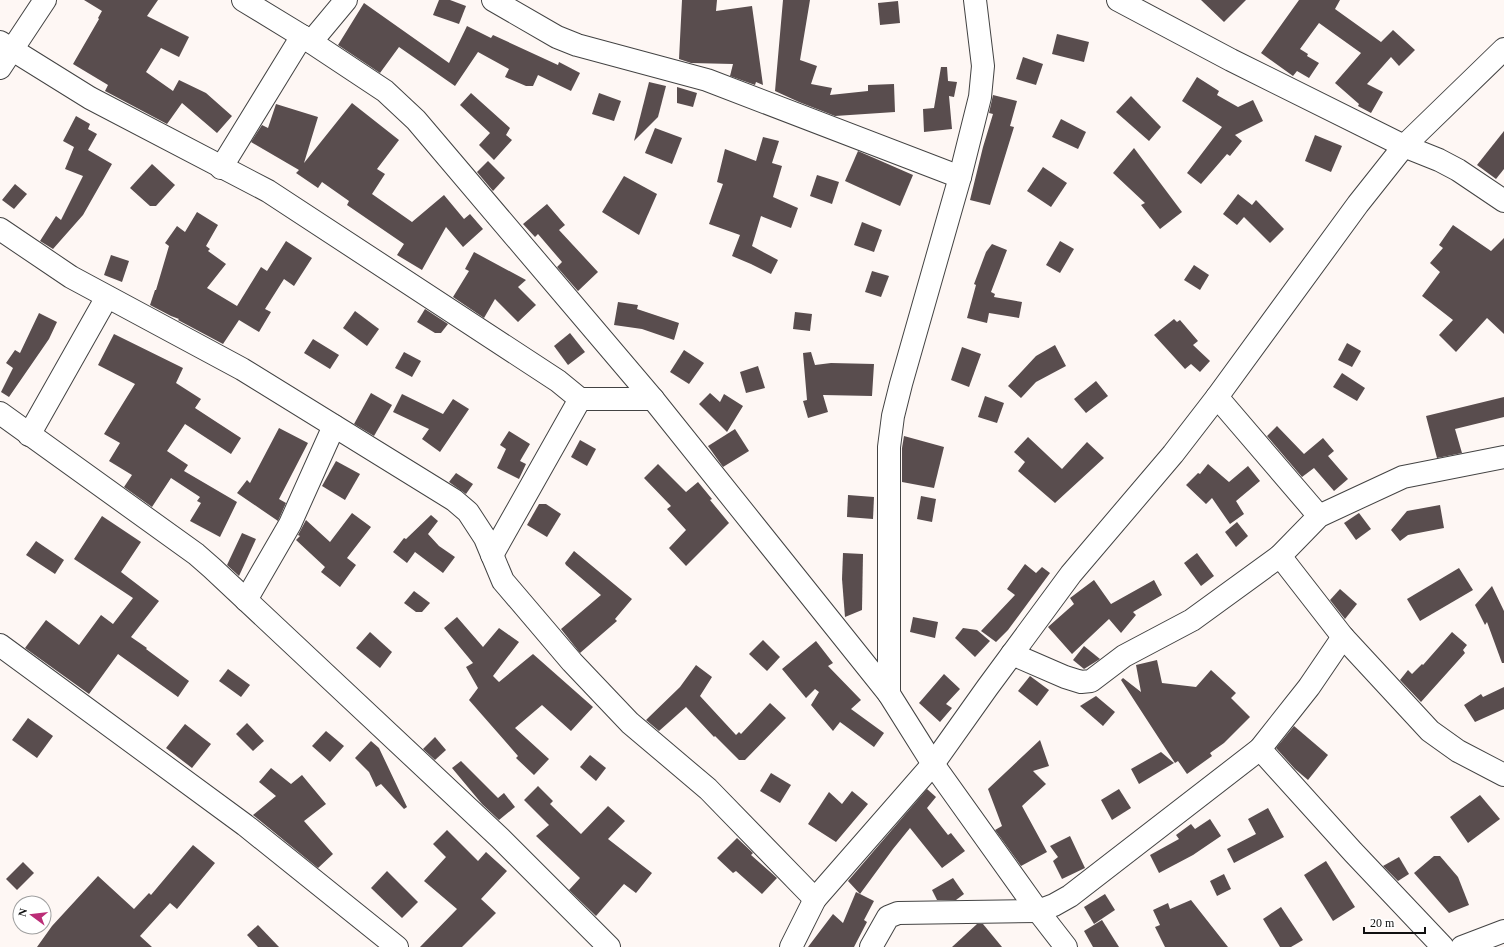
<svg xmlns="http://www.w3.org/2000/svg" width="1504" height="947" font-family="'Times New Roman',serif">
	<rect width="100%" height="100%" fill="#fef7f4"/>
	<!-- building -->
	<g fill="#594d4e">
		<polygon points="84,0 158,0 147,16 189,37 179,57 161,48 146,72 173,91 179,80 206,93 232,116 217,133 182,103 167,124 105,91 108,85 73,64 99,19 98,18 102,11"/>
		<polygon points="439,0 450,0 466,6 459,24 433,15"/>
		<polygon points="682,0 717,0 716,11 752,6 763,85 756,82 755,85 730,76 733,64 691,63 679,59"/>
		<polygon points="783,0 810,0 800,60 817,66 811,84 832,88 830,95 868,91 868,85 894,84 895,112 835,116 799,102 775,91"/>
		<polygon points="1201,0 1246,0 1224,22"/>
		<polygon points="1299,0 1340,0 1335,9 1381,42 1393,30 1415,50 1399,66 1391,57 1367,84 1383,92 1371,113 1358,106 1359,104 1335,83 1361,53 1319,23 1300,49 1308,54 1307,56 1319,63 1309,78 1297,71 1293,76 1261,53"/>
		<polygon points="898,1 900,23 880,25 878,3"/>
		<polygon points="364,3 449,63 467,26 491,38 493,35 558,65 559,62 580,73 571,91 538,75 533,86 526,86 505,77 509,69 478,52 455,86 399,47 380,73 338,45"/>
		<polygon points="1057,34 1089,42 1084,62 1052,54"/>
		<polygon points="1023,57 1043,64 1036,85 1016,79"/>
		<polygon points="941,67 947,67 948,81 957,82 954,97 949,96 952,129 924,132 923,109 934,108"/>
		<polygon points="1197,77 1219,91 1217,95 1238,107 1253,100 1263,121 1235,135 1242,141 1230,156 1227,154 1201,184 1187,173 1222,127 1182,101"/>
		<polygon points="649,82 666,86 658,117 634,141"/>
		<polygon points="677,87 697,93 693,107 677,103"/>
		<polygon points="471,93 510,128 506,135 512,140 494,160 479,145 490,133 460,105"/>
		<polygon points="599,93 621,101 614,121 592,114"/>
		<polygon points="993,95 1017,101 1010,126 1014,127 990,205 970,200 983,147 993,114 989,113"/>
		<polygon points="1131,96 1161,127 1149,141 1116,112"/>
		<polygon points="352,103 399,140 377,169 385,174 372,194 412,222 444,195 464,219 470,214 483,229 463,247 446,227 422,270 397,255 404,244 347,205 349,201 322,182 318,188 296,173 299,170 251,142 262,125 268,128 276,104 318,117 304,163"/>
		<polygon points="76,116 90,124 88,129 97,134 88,150 112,164 83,215 53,249 40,241 56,216 61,220 83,176 65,169 74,147 63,141"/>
		<polygon points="1061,119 1086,132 1078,149 1052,137"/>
		<polygon points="655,128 682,138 672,164 645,153"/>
		<polygon points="1504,131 1504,169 1496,179 1477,165"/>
		<polygon points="1315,135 1342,146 1331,172 1305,161"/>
		<polygon points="763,137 779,141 772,163 782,166 773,197 798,208 791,228 761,216 752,246 778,260 771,274 751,264 732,256 740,235 709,224 723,184 717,182 725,149 756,161"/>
		<polygon points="1134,148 1182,212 1160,229 1141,205 1145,203 1113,173"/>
		<polygon points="858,151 913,175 900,206 845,181"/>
		<polygon points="488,161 505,178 493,191 477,172"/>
		<polygon points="152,164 175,185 156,206 150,206 130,188"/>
		<polygon points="1043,167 1067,183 1051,207 1027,191"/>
		<polygon points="817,175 839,182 832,204 810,196"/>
		<polygon points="624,176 657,194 639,235 602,212"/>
		<polygon points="15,184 27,194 14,209 2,200"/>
		<polygon points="1238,194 1252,205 1256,200 1284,229 1270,243 1244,217 1237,225 1223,214"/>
		<polygon points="547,204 565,225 559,230 598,272 578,291 557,267 562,262 538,234 535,237 523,224"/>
		<polygon points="197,212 218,225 206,246 210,249 208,251 226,264 207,288 237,306 261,267 267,271 286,241 312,258 294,286 284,279 265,309 271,312 259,332 239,320 223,344 178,320 179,319 171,316 150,305 155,290 156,290 169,246 165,243 177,226 185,232"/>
		<polygon points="862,222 882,230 874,252 854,245"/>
		<polygon points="1453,225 1491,251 1504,238 1504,334 1487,318 1456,352 1439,335 1453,320 1422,296 1440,272 1430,263 1443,248 1439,245"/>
		<polygon points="1060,241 1074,249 1060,273 1046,265"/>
		<polygon points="992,244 1007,250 991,292 995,294 994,297 1022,302 1019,318 989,313 987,323 967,318 976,285 974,284 986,252"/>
		<polygon points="474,252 526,280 518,287 536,305 518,322 495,299 484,318 453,297 469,271 465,269"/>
		<polygon points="111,255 129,261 122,282 104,275"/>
		<polygon points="1194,265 1209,275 1200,290 1184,280"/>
		<polygon points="872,271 889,276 881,297 865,292"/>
		<polygon points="618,302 638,305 637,309 679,323 674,340 642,329 614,325"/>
		<polygon points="425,309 448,324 441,333 435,333 417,322"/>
		<polygon points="355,311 379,329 367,346 343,328"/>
		<polygon points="795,312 812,314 810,331 793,329"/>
		<polygon points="39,313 57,322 49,339 9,397 1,392 13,368 6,363 15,350 20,353"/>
		<polygon points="1174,319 1177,322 1180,320 1198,341 1193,345 1210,361 1200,372 1191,364 1185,369 1154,335"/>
		<polygon points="570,333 585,352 568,365 554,346"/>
		<polygon points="114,334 183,368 176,383 201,399 195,408 241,438 231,454 185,424 167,451 188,465 184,471 237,502 220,537 190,521 201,503 197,501 200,497 171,478 152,507 124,487 132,475 109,461 120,443 104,434 135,384 98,365"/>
		<polygon points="313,339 339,355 330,369 304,353"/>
		<polygon points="1347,343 1361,351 1352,367 1338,360"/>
		<polygon points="1055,345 1066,366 1036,382 1021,398 1008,386 1036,356"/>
		<polygon points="962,347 981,354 969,387 951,380"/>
		<polygon points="684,350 704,363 689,384 670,372"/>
		<polygon points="404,352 421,361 412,377 395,368"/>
		<polygon points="811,352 815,365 831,363 874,364 872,396 823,395 828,412 808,418 803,401 807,400 803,353"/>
		<polygon points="758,366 765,388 746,393 740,372"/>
		<polygon points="1342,373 1365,388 1357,401 1333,387"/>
		<polygon points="1096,381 1108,396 1086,413 1074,399"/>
		<polygon points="371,393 392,405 374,436 354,424"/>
		<polygon points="710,393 720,402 724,394 743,406 727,432 699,404"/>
		<polygon points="402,394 443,414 453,399 469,409 440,452 422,439 429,429 393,412"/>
		<polygon points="985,396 1004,403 997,423 978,417"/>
		<polygon points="1504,397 1504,417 1455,429 1462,453 1437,458 1426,416"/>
		<polygon points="1277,426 1304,454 1323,438 1334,451 1328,456 1348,479 1334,491 1314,468 1302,477 1267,436"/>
		<polygon points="279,428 308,443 279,499 286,503 278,521 237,493 247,480 250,483"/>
		<polygon points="735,429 749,451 723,467 708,446"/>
		<polygon points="509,431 530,444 520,461 526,464 519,479 497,468 506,449 500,445"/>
		<polygon points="904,436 944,447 934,488 902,482 902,448"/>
		<polygon points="1028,437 1062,469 1087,442 1104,458 1055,503 1018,471 1025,462 1014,452"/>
		<polygon points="580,440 596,449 587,466 571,457"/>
		<polygon points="336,461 360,474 345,500 322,486"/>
		<polygon points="658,464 686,492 698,482 712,499 710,500 729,523 686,566 669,548 686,530 667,509 671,506 644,478"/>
		<polygon points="1208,464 1229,482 1248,466 1260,481 1236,501 1244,514 1230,524 1212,498 1206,504 1186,485 1198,473 1200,474"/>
		<polygon points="456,473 473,484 466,494 449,482"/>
		<polygon points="848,495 874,497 873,519 847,517"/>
		<polygon points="921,496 936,499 932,522 917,519"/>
		<polygon points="539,504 546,504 561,514 547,537 527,525"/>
		<polygon points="1440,505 1444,528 1408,535 1400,541 1391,530 1407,511"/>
		<polygon points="352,513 371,527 347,558 356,565 340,587 321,572 325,567 296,540 300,536 298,535 306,520 330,542"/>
		<polygon points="1359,513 1371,529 1356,540 1344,523"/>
		<polygon points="431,515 438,521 428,534 439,546 455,557 443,573 415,552 407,563 393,552 404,538 406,539"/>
		<polygon points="102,516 141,542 121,572 159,601 131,637 147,648 146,649 189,681 178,697 118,654 89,694 25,648 46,620 79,645 101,615 113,624 133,598 74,559"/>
		<polygon points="1237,522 1248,536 1236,547 1225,532"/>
		<polygon points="242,533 256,539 239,576 227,565"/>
		<polygon points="36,541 64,560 55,574 26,555"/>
		<polygon points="574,551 632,599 615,619 617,621 580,653 561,629 601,595 566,565 565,563"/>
		<polygon points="843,553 863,554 862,610 845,617 842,579"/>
		<polygon points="1197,553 1214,576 1201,586 1184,563"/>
		<polygon points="1025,564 1036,573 1042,567 1050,573 1008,630 996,642 981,631 1015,595 1007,589"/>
		<polygon points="1459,568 1473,590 1420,621 1407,599"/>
		<polygon points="1094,580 1111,604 1154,580 1162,595 1133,612 1136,615 1121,633 1109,619 1072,654 1048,627 1074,604 1070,598"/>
		<polygon points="1492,586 1504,611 1504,663 1502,663 1487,622 1485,625 1475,605"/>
		<polygon points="1340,589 1357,604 1345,619 1330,600"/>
		<polygon points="414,591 430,603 422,612 416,612 404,603"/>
		<polygon points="457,617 483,647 499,628 519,642 493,676 499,682 533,654 593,707 571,731 542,705 515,728 549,759 534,775 516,758 518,756 469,700 478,688 466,667 473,663 444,628"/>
		<polygon points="913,617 938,622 935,638 910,632"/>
		<polygon points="963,628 977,630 990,641 975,657 955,638"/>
		<polygon points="370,632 392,652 380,668 356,648"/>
		<polygon points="1452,632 1467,645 1463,650 1465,653 1421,702 1400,680 1408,670 1412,674 1422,664 1423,665"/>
		<polygon points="763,640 780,657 767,671 749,654"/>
		<polygon points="816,641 833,663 828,666 861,700 851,709 884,733 874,747 840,722 833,731 811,705 819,692 815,689 806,698 782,669"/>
		<polygon points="1084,646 1100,659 1084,669 1073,660"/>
		<polygon points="1157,660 1162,683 1196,687 1211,670 1236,693 1231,698 1250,717 1224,743 1210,753 1212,756 1187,774 1178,761 1175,763 1121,680 1123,678 1141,692 1136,665"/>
		<polygon points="696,665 712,677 700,696 736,735 739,732 741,734 770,703 786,718 745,760 739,760 715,736 714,737 686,707 659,731 646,720 680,687"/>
		<polygon points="228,669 250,685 241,697 219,681"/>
		<polygon points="944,674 960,689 946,704 952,708 940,722 919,703"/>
		<polygon points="1030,676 1049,690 1037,706 1018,691"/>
		<polygon points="1504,687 1504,709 1475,722 1464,705 1481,694 1483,697"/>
		<polygon points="1096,696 1115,712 1103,726 1080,706"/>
		<polygon points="28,718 53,736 37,758 12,740"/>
		<polygon points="247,723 264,741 253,751 236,734"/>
		<polygon points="185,724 211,744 192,768 166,748"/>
		<polygon points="1294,726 1328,755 1308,780 1295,769 1276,748"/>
		<polygon points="326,731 344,746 330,762 312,746"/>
		<polygon points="435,737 446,750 435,760 423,749"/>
		<polygon points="1040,740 1049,766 1033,771 1046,784 1022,806 1047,852 1021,866 995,830 1002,826 988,789"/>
		<polygon points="371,741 379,748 407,807 404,809 381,784 376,787 369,772 355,758"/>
		<polygon points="1161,752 1174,763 1139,784 1131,769"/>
		<polygon points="590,755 606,768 596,781 580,767"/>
		<polygon points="461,761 498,798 504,793 515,807 499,820 482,804 452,768"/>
		<polygon points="271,768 291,784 302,775 326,804 304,821 333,854 318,868 253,815 276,796 259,782"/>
		<polygon points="771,773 791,785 780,803 760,791"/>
		<polygon points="538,786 553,801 550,804 581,834 608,806 625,821 608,839 652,873 636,893 624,884 596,916 569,890 580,878 536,836 549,825 524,800"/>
		<polygon points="927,789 936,797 927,808 948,835 951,833 965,851 942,868 910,828 893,849 860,894 848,881"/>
		<polygon points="1119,789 1131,808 1112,820 1101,800"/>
		<polygon points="852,791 868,804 836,842 808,824 829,792 842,804"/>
		<polygon points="1480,795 1500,819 1468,843 1450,817"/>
		<polygon points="1268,808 1284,837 1234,863 1227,849 1256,834 1248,819"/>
		<polygon points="1210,819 1221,836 1193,855 1159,873 1150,855 1179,839 1176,835 1191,824 1195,829"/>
		<polygon points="447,830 478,861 486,852 507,871 481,899 496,913 462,947 420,947 457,909 424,881 446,857 433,844"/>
		<polygon points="1070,836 1085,868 1062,879 1053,861 1058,857 1050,846"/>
		<polygon points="737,838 753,853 751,855 777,878 762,894 736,871 733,873 717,858"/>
		<polygon points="193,845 215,863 177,909 170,903 140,936 152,947 37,947 52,926 98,876 134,909 149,893 151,895"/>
		<polygon points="1434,856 1440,856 1458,877 1469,905 1449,913 1414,873"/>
		<polygon points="1399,857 1409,874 1398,881 1383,866"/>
		<polygon points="1326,861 1355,907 1333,921 1304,875"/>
		<polygon points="23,862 34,873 17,890 6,879"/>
		<polygon points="387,871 418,902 402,918 371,888"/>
		<polygon points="1224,874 1231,889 1217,896 1210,881"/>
		<polygon points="953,878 964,894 956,900 937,900 932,890"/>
		<polygon points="856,892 874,901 864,920 867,922 854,947 808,947 833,914 843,923"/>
		<polygon points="1105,894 1115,910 1094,924 1084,907"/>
		<polygon points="1191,900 1228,947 1165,947 1155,927 1160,925 1153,910 1168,903 1170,909"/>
		<polygon points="1281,907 1303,940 1291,947 1280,947 1263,919"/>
		<polygon points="1102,920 1119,947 1093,947 1084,931"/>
		<polygon points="977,924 983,924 1002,947 952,947"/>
		<polygon points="258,925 279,947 258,947 247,935"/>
	</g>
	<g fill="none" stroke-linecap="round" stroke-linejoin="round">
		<defs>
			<g id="minor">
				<polyline points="243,0 302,36 385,91 416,120 653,399 889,694 933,764 1038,911 1066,947"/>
				<polyline points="493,0 557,37 577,45 707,80 960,177"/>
				<polyline points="1118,0 1231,60 1404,146 1439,160 1458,170 1504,201"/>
				<polyline points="0,42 90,98 268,191 558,381 580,399 653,399"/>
				<polyline points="311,42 346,0"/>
				<polyline points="0,68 45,0"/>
				<polyline points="221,168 302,36"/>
				<polyline points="0,229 71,277 242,369 454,500 468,512 485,538 503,581 572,662 630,723 708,789 815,899"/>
				<polyline points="1217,397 1319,516"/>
				<polyline points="0,413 196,554 212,568 500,838 609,947"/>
				<polyline points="29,435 107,297"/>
				<polyline points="492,555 580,399"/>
				<polyline points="1280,556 1343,637 1430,731 1458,751 1504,775"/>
				<polyline points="246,600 290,524 334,426"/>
				<polyline points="0,645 245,825 397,947"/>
				<polyline points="1012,654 1065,677 1081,682 1091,681 1124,656 1192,620 1280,556 1319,516 1403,477 1504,457"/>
				<polyline points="889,694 889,447 893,416 901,384 960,177 980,97 983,66 975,0"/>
				<polyline points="1260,749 1353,852 1443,947"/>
				<polyline points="791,947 815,899 933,764 987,688 1071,574 1173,454 1217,397 1358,204 1404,146 1504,49"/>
				<polyline points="871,947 888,917 898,913 1038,911 1054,905 1070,896 1260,749 1309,687 1343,637"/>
				<polyline points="1462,947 1504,931"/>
			</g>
		</defs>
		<!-- minor casing -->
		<use href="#minor" stroke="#434343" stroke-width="24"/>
		<!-- minor -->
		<use href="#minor" stroke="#fff" stroke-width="22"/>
	</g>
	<!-- north arrow -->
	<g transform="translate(32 915) rotate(285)"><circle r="19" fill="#ffffff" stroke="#9f9f9f"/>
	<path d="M0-3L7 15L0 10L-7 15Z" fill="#bb2d77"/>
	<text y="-6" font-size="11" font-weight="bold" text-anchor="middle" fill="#101010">N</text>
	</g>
	<!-- scale -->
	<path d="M1364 927v6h61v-6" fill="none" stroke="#101010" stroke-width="2"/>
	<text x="1370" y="927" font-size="12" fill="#101010" stroke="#ffffff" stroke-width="3" paint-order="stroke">20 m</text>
</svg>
